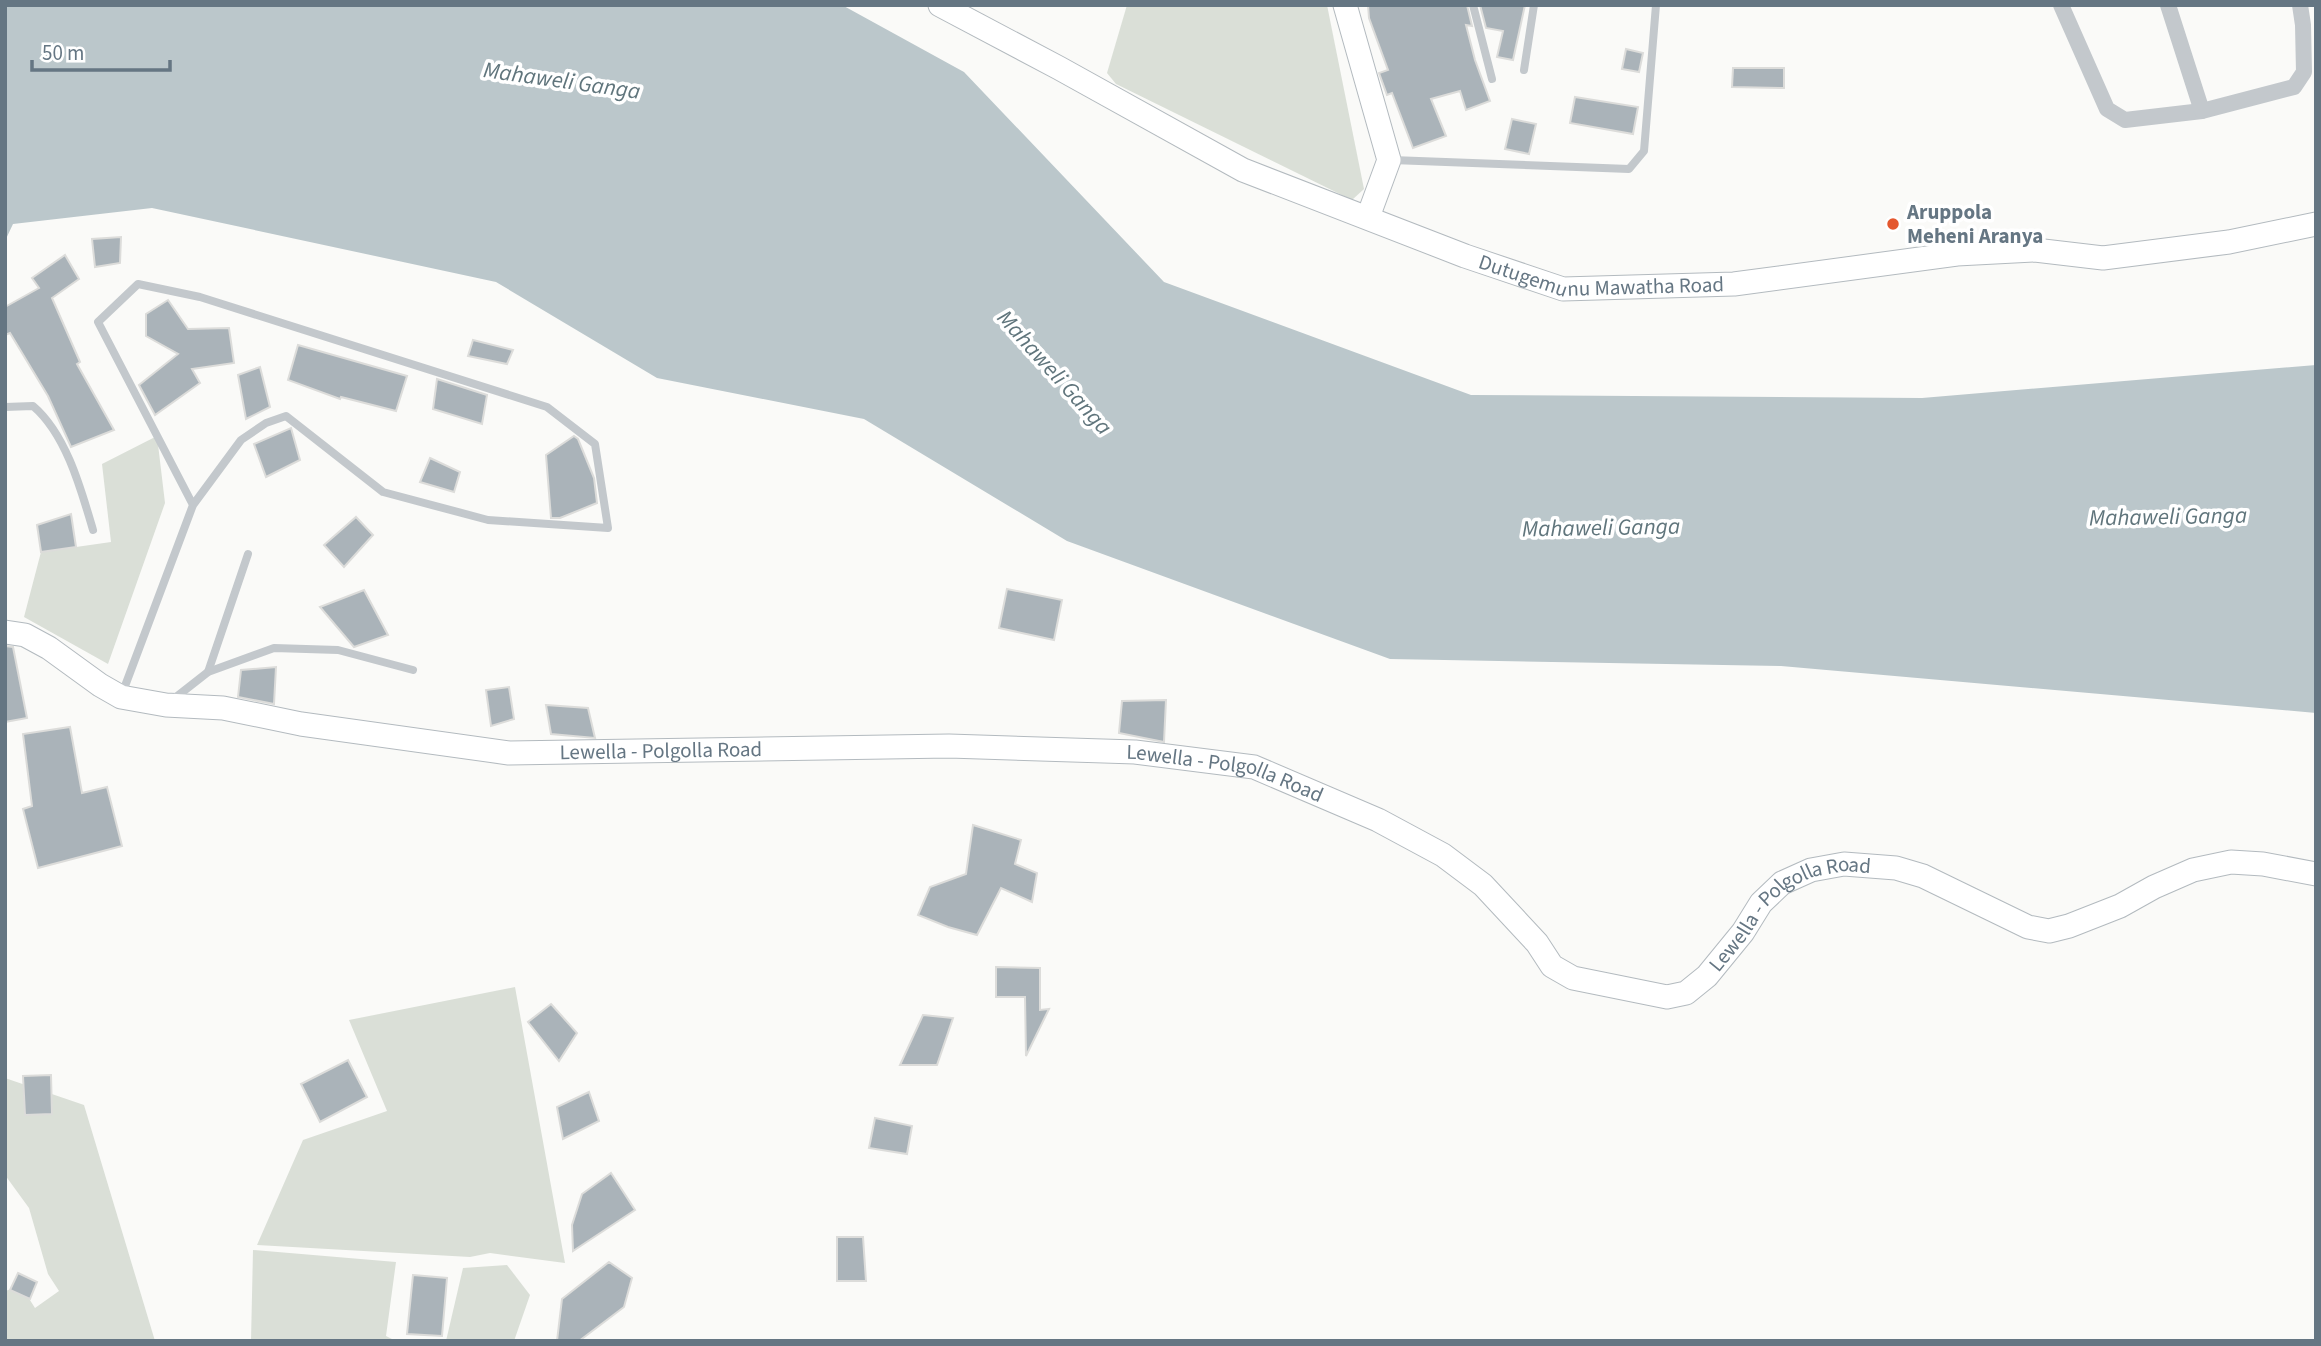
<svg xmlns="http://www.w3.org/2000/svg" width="2321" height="1346" font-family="'Source Sans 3',sans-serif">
	<rect width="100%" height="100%" fill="#fafaf8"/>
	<!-- green -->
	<g fill="#dadfd7">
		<polygon points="1127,5 1327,5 1364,189 1352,200 1116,84 1107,73"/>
		<polygon points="157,436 165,503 108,664 24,617 41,552 111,542 102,464"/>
		<polygon points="515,987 565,1263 490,1253 470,1257 257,1245 303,1140 387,1111 349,1020"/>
		<polygon points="5,1078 84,1105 155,1341 5,1341 5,1291 21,1286 35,1308 59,1291 48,1274 29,1208 5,1175"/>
		<polygon points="253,1250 396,1262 386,1336 396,1341 251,1341"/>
		<polygon points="507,1265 530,1295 514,1341 446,1341 463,1268"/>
	</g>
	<!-- water -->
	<polygon fill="#bbc7cb" points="5,5 842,5 964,72 1164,282 1471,395 1922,398 2316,365 2316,713 1781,666 1390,659 1067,541 864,419 657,378 496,282 152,208 13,224 5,241"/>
	<!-- building -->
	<g fill="#aab3b9" stroke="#dcdcda" stroke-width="2">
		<polygon points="1368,5 1467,5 1472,26 1466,25 1475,60 1490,101 1466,110 1460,91 1431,99 1446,136 1413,148 1392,93 1387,95 1379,73 1388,70 1369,18"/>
		<polygon points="1480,5 1525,5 1513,60 1497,57 1503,31 1486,28"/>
		<polygon points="1626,49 1643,53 1639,72 1622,69"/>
		<polygon points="1733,68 1784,68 1784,88 1732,87"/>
		<polygon points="1575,97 1638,107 1633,134 1570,123"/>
		<polygon points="1512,119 1536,124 1529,154 1505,149"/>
		<polygon points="121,237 120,263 95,267 92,239"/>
		<polygon points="65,255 79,279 52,298 80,362 77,364 114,430 71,447 48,396 10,333 5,335 5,307 39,288 32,278"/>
		<polygon points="168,300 188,329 229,328 234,363 192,369 200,383 155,415 139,385 178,354 146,336 146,314"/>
		<polygon points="473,340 513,350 507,364 468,356"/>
		<polygon points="298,345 407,376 396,411 341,397 340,399 288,380"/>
		<polygon points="260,367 270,407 246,419 238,375"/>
		<polygon points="437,379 487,395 482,424 433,409"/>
		<polygon points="291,428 300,460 266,477 254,444"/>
		<polygon points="574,436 578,439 594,478 597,503 560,518 551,518 546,455"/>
		<polygon points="430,458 460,472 454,492 420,482"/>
		<polygon points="71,514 76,547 41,552 37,525"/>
		<polygon points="356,517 373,535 344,567 324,545"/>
		<polygon points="1007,589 1062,600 1054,640 999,628"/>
		<polygon points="364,590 388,635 354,647 320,607"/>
		<polygon points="5,646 13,647 27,718 5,722"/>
		<polygon points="276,667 274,704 238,697 241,670"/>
		<polygon points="509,687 514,719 491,726 486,690"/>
		<polygon points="1166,700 1164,742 1119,733 1122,701"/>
		<polygon points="546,705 588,708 595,738 551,734"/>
		<polygon points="70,727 82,793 107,787 122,846 38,868 23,809 32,806 23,734"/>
		<polygon points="973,825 1021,840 1015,864 1037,873 1032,902 1001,888 977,935 948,927 918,915 930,887 966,874"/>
		<polygon points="996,967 1040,968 1040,1010 1049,1009 1026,1056 1025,997 996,997"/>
		<polygon points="551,1004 577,1033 559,1061 528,1022"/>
		<polygon points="923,1015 953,1018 937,1065 900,1065"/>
		<polygon points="348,1060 367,1097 320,1122 301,1084"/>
		<polygon points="51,1075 52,1114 25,1115 23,1076"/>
		<polygon points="589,1092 599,1121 563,1139 557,1107"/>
		<polygon points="875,1118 912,1126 907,1154 869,1148"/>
		<polygon points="611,1173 635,1210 573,1251 572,1225 582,1194"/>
		<polygon points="837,1237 863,1237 866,1281 837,1281"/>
		<polygon points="609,1262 632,1278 624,1307 579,1341 557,1341 562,1299"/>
		<polygon points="18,1273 37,1282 30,1299 10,1290"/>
		<polygon points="413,1275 447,1278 442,1336 407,1334"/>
	</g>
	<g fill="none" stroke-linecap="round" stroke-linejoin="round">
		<defs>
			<g id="secondary">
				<path id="s1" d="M940,5L1059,68L1243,170L1465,256L1563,289L1734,284L1957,254L2035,250L2103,258L2229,242L2316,224"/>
				<polyline points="1345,5 1389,160 1368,217"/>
				<path id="s2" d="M5,632L25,635L49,648L100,685L121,697L166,705L223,708L301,724L509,753L949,746L1135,752L1254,767L1378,820L1443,855L1483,885L1537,943L1552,966L1573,978L1667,997L1686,993L1707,976L1743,932L1761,903L1782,883L1811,870L1844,864L1896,868L1923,876L2028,927L2049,931L2069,926L2120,906L2154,887L2193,870L2231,862L2263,864L2316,874"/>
			</g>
		</defs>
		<!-- secondary casing -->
		<use href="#secondary" stroke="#b3babf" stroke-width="25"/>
		<!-- lane -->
		<g stroke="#c3c8cc" stroke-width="8">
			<polyline points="1473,5 1492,79"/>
			<polyline points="1524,70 1534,5"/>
			<polyline points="1392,160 1629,169 1644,151 1656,5"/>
			<path d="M5,407L33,406C66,434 81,489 93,530"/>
			<polyline points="208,672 248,554"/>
			<polyline points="122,694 193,505 241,440 266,423 286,416 383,492 488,520 608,528 595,444 547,407 200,297 138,284 98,322 193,505"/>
			<polyline points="171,701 208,672 274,648 338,650 413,670"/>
		</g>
		<!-- street -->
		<g stroke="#c3c8cc" stroke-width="16">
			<polyline points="2061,5 2107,109 2125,120 2202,111 2294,87 2304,72 2303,25 2300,5"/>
			<polyline points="2168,5 2202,111"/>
		</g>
		<!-- secondary -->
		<use href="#secondary" stroke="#fff" stroke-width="23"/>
	</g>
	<!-- markers -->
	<circle fill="#e4572e" stroke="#fff" stroke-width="2.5" cx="1893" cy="224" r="7"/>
	<g text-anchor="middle" stroke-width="7" stroke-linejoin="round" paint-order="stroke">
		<!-- poi labels -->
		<g font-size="21" font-weight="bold" fill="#657683" stroke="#fff" text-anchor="start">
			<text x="1907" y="219">Aruppola<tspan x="1907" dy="24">Meheni Aranya</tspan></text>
		</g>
		<!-- street labels -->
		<g font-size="21" fill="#657683" stroke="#fff">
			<text dy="7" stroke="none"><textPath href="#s1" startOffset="723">Dutugemunu Mawatha Road</textPath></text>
			<text dy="7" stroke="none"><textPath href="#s2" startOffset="679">Lewella - Polgolla Road</textPath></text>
			<text dy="7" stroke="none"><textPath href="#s2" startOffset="1246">Lewella - Polgolla Road</textPath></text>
			<text dy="7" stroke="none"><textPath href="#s2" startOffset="1916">Lewella - Polgolla Road</textPath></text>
		</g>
		<!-- water labels -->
		<g font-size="23" font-style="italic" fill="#60757c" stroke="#fff">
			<text transform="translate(562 80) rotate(8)" y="8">Mahaweli Ganga</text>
			<text transform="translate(1055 372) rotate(48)" y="8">Mahaweli Ganga</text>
			<text transform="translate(2168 516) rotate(-1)" y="8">Mahaweli Ganga</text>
			<text transform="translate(1601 527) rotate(-1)" y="8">Mahaweli Ganga</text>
		</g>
	</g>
	<!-- border -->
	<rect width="2321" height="1346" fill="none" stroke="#657683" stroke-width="14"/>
	<!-- scale -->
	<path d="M32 60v10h138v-10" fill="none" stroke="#657683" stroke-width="3.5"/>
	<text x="42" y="60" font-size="21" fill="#657683" stroke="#ffffff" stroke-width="5" paint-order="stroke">50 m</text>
</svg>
